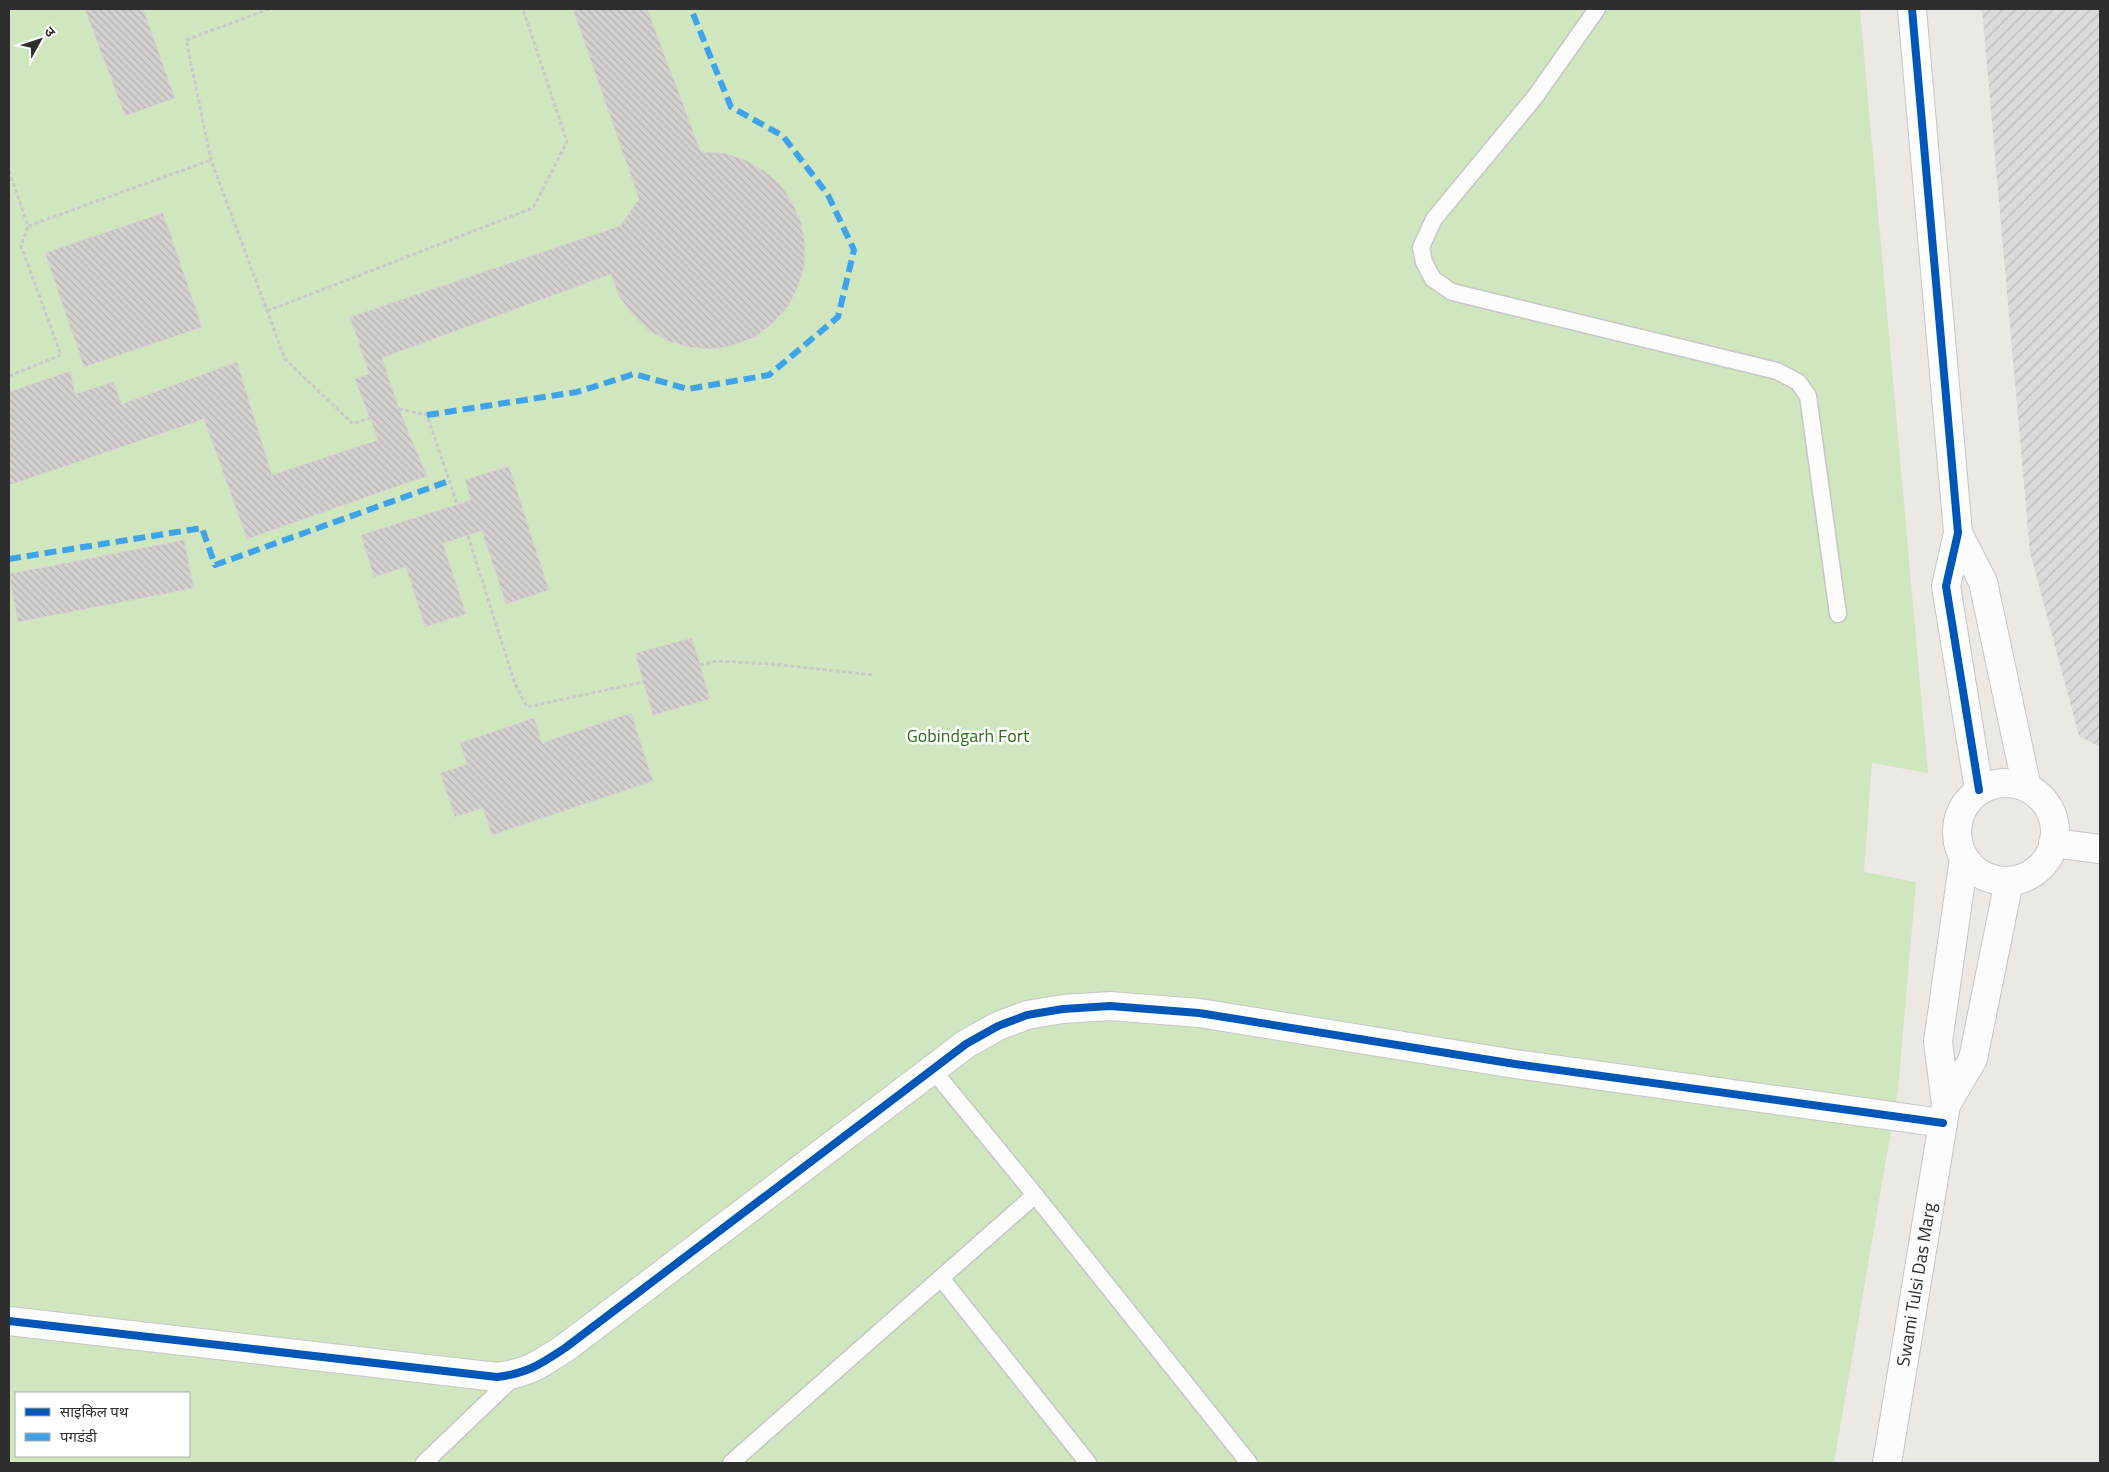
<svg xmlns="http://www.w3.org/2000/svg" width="2109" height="1472" font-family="'Titillium Web','Noto Sans Devanagari',sans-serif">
	<defs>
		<pattern id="industrial-furrows" width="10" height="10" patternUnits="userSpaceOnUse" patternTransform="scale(1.25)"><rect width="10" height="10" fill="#dcd9db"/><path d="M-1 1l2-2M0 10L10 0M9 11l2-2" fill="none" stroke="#bdbbbc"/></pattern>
		<pattern id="building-back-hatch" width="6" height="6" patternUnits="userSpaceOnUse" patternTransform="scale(1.25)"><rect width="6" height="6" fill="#d3d0cd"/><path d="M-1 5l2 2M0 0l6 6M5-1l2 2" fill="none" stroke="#b5b3b0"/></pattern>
	</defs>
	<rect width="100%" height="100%" fill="#ece8e4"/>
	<!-- industrial -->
	<polygon fill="url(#industrial-furrows)" points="1982,9 2100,9 2100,747 2079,736 2030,552"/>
	<!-- park -->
	<path fill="#d0e6be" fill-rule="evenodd" d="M9,9H1860L1928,773L1872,763L1864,872L1916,882L1898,1090L1834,1463H9ZM16,1393H189V1456H16Z"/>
	<!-- building -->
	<g fill="url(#building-back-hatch)" stroke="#d7d4d0">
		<polygon points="85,9 143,9 175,98 125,116"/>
		<polygon points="573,9 647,9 701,152 723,153 743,159 763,170 780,184 792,202 801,222 805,244 804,266 798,286 788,306 773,323 755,337 734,345 712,349 689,347 668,341 648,330 632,314 619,296 611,274 382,358 399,409 427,476 247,539 204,419 9,485 9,392 70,371 75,394 113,382 122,404 237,362 272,475 378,440 355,379 369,374 350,317 620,226 639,199"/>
		<polygon points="163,213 202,327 84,367 45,253"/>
		<polygon points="509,466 549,590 506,604 482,531 443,543 466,614 425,627 406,567 374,577 361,535 471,500 465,480"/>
		<polygon points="184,540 194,588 18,622 9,574"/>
		<polygon points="692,638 710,699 653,715 635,653"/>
		<polygon points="631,713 653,781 492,835 483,808 455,817 440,773 467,764 460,743 534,718 542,743"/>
	</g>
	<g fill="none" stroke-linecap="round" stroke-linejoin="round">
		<defs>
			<g id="lane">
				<polyline points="1597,9 1535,97 1434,219 1421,247 1424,262 1433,279 1452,292 1777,371 1798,382 1808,396 1838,614"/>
				<polyline points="932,1069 1035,1195 1249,1463"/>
				<polyline points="941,1278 1088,1463"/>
				<polyline points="424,1463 516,1375"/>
				<polyline points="731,1463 1035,1195"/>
			</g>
			<path id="street" d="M9,1321L497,1377C528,1373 539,1365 565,1348L966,1044L998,1026L1027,1015L1063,1009L1110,1006L1199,1013L1515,1064L1943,1123"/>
			<g id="secondary">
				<polyline points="1912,9 1958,533 1946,586 1979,790"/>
				<polyline points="1958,533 1983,582 2027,788"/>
				<circle cx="2006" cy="832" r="49"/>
				<polyline points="2053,843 2100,849"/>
				<polyline points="1946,1105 1973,1059 2009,881"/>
				<path id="s1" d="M1887,1463L1946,1105L1938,1042L1964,858"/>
			</g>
		</defs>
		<!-- lane casing -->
		<use href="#lane" stroke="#c8c6c7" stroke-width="19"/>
		<!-- street casing -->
		<use href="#street" stroke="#c8c6c7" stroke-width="30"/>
		<!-- secondary casing -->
		<use href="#secondary" stroke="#c8c6c7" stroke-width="30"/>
		<!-- path -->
		<g stroke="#c9c9c8" stroke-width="3" stroke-dasharray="4 2.5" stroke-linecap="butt">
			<polyline points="269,9 186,40 211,160 285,359 353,424 370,418"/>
			<polyline points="9,171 28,226 211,160"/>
			<polyline points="267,311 533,208 567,142 523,9"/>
			<polyline points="9,376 61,355 21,246 28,226"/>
			<polyline points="399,409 427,415 457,504"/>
			<polyline points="468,536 515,684 527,707 643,682"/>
			<polyline points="700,665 716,661 772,664 874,675"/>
		</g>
		<!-- lane -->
		<use href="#lane" stroke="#fcfcfb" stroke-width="16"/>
		<!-- street -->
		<use href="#street" stroke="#fcfcfb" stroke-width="28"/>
		<!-- secondary -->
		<use href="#secondary" stroke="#fcfcfb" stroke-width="28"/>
		<!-- quiet -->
		<g stroke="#3ea3eb" stroke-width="6" stroke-dasharray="12 6" stroke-linecap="butt">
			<polyline points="427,415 577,392 634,374 688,389 769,375 838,317 854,250 828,195 783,136 731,107 691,9"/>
			<polyline points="9,559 202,528 215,565 449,481"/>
		</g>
		<defs>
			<g id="cycleway">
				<polyline points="1912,9 1958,533 1946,586 1979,790"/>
				<path d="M9,1321L497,1377C528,1373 539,1365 565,1348L966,1044L998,1026L1027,1015L1063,1009L1110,1006L1199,1013L1515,1064L1943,1123"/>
			</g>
		</defs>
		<!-- cycleway casing -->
		<use href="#cycleway" stroke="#fff" stroke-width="11"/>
		<!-- cycleway -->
		<use href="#cycleway" stroke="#0057b8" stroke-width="8"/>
	</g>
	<g text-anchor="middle" stroke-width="5" stroke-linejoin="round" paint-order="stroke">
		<!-- park labels -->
		<g font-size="18" fill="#306c1d" stroke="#fff">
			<text x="968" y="742">Gobindgarh Fort</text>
		</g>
		<!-- street labels -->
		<g font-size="18" fill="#2e2e2e" stroke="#fff">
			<text dy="6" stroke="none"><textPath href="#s1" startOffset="181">Swami Tulsi Das Marg</textPath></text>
		</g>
	</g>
	<!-- border -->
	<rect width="2109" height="1472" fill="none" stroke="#2e2e2e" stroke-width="20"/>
	<!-- legend -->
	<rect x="15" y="1392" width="175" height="65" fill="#ffffff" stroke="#ababab"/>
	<rect x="25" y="1408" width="25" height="8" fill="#0057b8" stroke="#ababab"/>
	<text x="60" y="1417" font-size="15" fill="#2e2e2e">साइकिल पथ</text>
	<rect x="25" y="1433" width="25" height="8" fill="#3ea3eb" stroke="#ababab"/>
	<text x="60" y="1442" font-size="15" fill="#2e2e2e">पगडंडी</text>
	<!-- north arrow -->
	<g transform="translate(40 40) rotate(50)" stroke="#ffffff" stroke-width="4" paint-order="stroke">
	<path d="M0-4L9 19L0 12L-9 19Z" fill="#2e2e2e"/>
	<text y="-8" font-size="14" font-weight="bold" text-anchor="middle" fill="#2e2e2e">उ</text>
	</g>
</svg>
